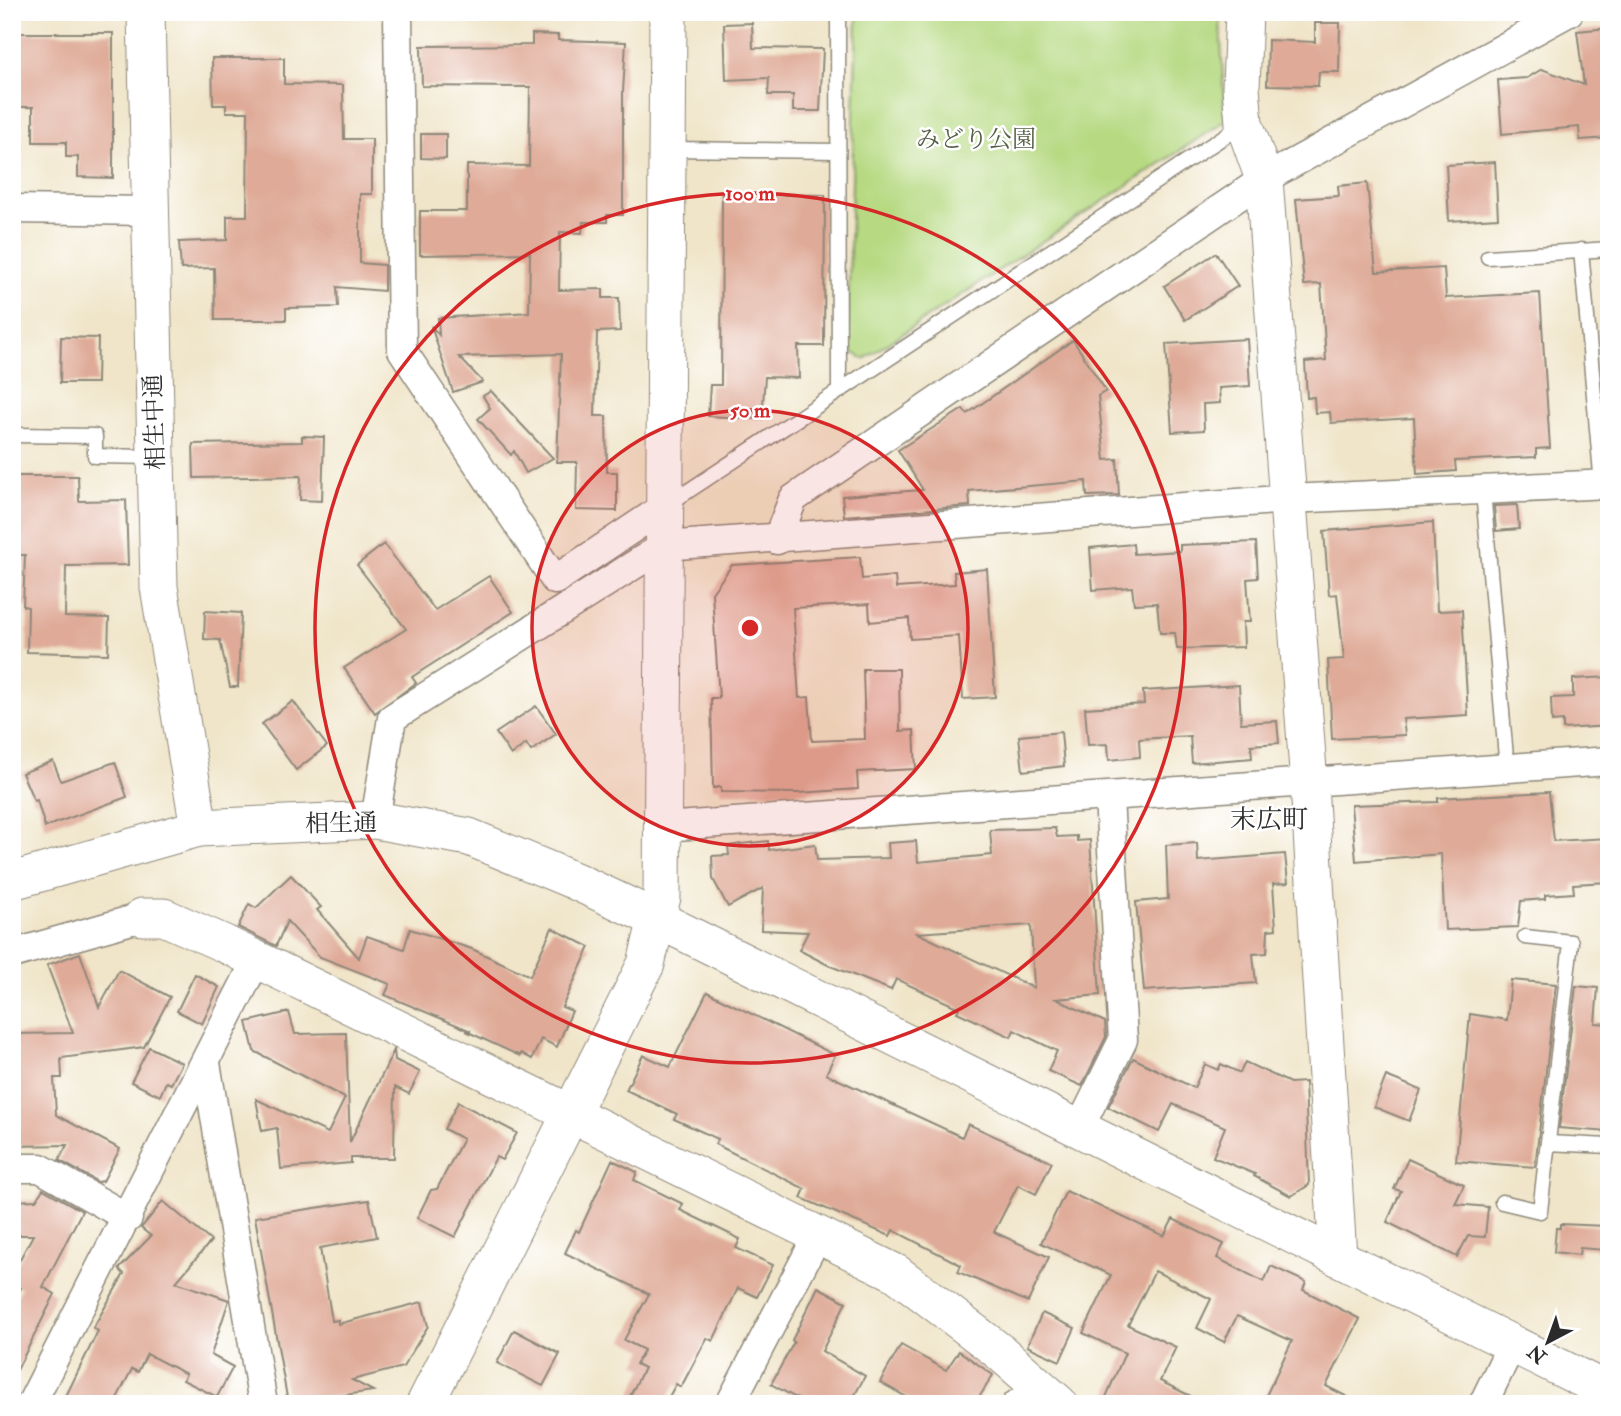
<svg xmlns="http://www.w3.org/2000/svg" width="1621" height="1416" font-family="'IM FELL Double Pica','Noto Serif JP',serif">
	<rect width="100%" height="100%" fill="#fff"/>
	<filter id="ink" filterUnits="userSpaceOnUse"><feTurbulence type="fractalNoise" baseFrequency=".0143" numOctaves="2"/><feDisplacementMap in="SourceGraphic" scale="14" xChannelSelector="R" yChannelSelector="G"/><feConvolveMatrix kernelMatrix="1 2 1 2 8 2 1 2 1" color-interpolation-filters="sRGB"/></filter>
	<filter id="wash" filterUnits="userSpaceOnUse"><feTurbulence type="fractalNoise" baseFrequency=".00686" numOctaves="4" result="noise"/><feDisplacementMap in="SourceGraphic" scale="28" xChannelSelector="R" yChannelSelector="G"/><feGaussianBlur stdDeviation="1.57" result="paint"/><feColorMatrix in="noise" values="0 0 0 0 0 0 0 0 0 0 0 0 0 0 0 0 0 1.4 0 .05"/><feComposite in="paint" operator="in"/></filter>
	<g filter="url(#wash)">
		<rect width="100%" height="100%" fill="#f0e5c9"/>
		<!-- green -->
		<polygon fill="#b6d981" stroke="#708256" stroke-width="2" points="1023,14 1220,18 1225,121 864,359 847,349 857,17"/>
		<g id="blocks">
			<!-- building -->
			<g fill="#dfaa97" fill-rule="evenodd">
				<polygon points="752,23 753,48 823,49 820,111 793,111 793,95 768,95 769,78 726,80 724,24"/>
				<polygon points="1315,23 1340,23 1339,72 1319,72 1318,86 1267,85 1268,40 1315,42"/>
				<polygon points="1609,28 1609,138 1580,140 1579,127 1502,134 1498,80 1527,78 1542,69 1584,85 1577,31"/>
				<polygon points="15,33 113,33 113,178 78,177 78,157 66,157 66,142 33,142 33,107 12,107"/>
				<polygon points="532,34 558,35 558,40 626,42 623,92 623,215 607,215 607,222 583,222 582,233 560,232 559,290 603,289 603,298 619,298 620,331 597,332 595,416 606,416 607,472 617,472 617,511 576,510 577,462 557,462 561,354 459,357 483,382 453,392 431,326 439,335 438,318 529,312 530,253 420,255 420,211 467,211 467,165 529,166 530,87 422,86 421,46 532,45"/>
				<polygon points="212,58 284,58 284,84 343,85 344,139 372,139 372,194 360,194 360,263 384,265 384,291 337,287 338,307 286,308 286,320 215,320 214,268 181,269 179,242 227,240 227,216 247,216 248,112 226,112 226,105 213,105"/>
				<polygon points="421,134 446,134 446,159 421,158"/>
				<polygon points="1495,162 1498,218 1449,221 1446,165"/>
				<polygon points="1367,183 1376,272 1444,268 1446,298 1540,293 1550,448 1536,449 1536,457 1455,461 1456,471 1417,474 1414,418 1331,423 1330,412 1315,413 1314,397 1307,398 1305,362 1326,360 1321,284 1304,285 1296,199 1339,196 1338,186"/>
				<polygon points="722,194 825,195 824,346 798,346 799,378 765,377 762,419 708,416 710,385 721,385"/>
				<polygon points="1216,253 1238,286 1185,320 1164,286"/>
				<polygon points="61,337 98,338 97,383 60,383"/>
				<polygon points="1247,339 1250,386 1219,388 1220,403 1203,404 1204,430 1172,432 1166,344"/>
				<polygon points="1073,340 1106,391 1098,396 1105,460 1117,459 1119,495 1087,496 1086,481 969,491 970,506 844,516 842,496 923,490 898,450 963,409 967,414"/>
				<polygon points="491,391 521,424 553,458 526,473 514,451 511,455 478,419 490,408 483,396"/>
				<polygon points="302,436 324,437 322,501 300,500 301,476 194,478 193,444 302,442"/>
				<polygon points="12,476 78,476 79,501 126,500 128,565 66,566 65,617 109,618 108,654 27,652 28,607 23,606 25,555 12,555"/>
				<polygon points="1517,505 1519,529 1496,531 1494,506"/>
				<polygon points="1433,522 1437,611 1462,610 1468,715 1403,719 1405,735 1332,739 1328,660 1344,659 1337,594 1329,595 1324,531"/>
				<polygon points="1256,542 1258,578 1247,579 1250,622 1243,622 1244,647 1177,649 1175,633 1160,633 1157,603 1134,604 1132,587 1093,590 1090,548 1133,544 1134,554 1180,551 1180,545"/>
				<polygon points="384,544 435,610 489,576 513,612 412,677 416,683 375,713 344,668 406,629 357,565"/>
				<polygon points="860,557 862,579 895,576 896,588 955,584 954,572 987,569 995,697 963,699 959,636 910,639 909,618 870,622 869,604 793,608 799,698 809,697 812,741 865,739 863,669 899,669 900,731 914,730 916,769 857,772 858,789 798,793 721,792 721,787 713,788 711,698 719,698 712,593 732,565"/>
				<polygon points="205,611 241,613 238,687 230,687 220,640 204,639"/>
				<polygon points="1609,677 1609,726 1563,729 1563,721 1552,722 1551,698 1573,697 1573,679"/>
				<polygon points="1239,685 1241,723 1277,721 1279,743 1251,745 1252,758 1192,763 1190,736 1139,739 1140,757 1109,760 1108,744 1088,745 1085,708 1144,704 1143,691"/>
				<polygon points="293,701 327,746 296,770 262,724"/>
				<polygon points="536,706 556,734 531,751 526,744 511,755 496,733"/>
				<polygon points="1061,732 1064,766 1023,771 1019,736"/>
				<polygon points="53,761 61,781 115,762 127,797 45,827 37,800 34,801 22,773"/>
				<polygon points="1549,792 1554,841 1609,838 1609,882 1573,884 1574,893 1545,895 1545,899 1521,901 1518,927 1445,930 1441,854 1356,861 1351,805 1438,802 1438,798"/>
				<path d="M1055,828L1057,837L1077,836V841L1090,840L1100,995L1056,999L1105,1022L1106,1037L1082,1086L1048,1071L1057,1051L1014,1030L1011,1037L957,1012L959,1008L896,979L891,990L828,965L799,950L808,932L761,930L763,888L728,907L713,879L712,856L729,855L728,846L741,844L768,841L769,850L815,844L817,860L889,858L888,843L916,841L918,862L992,855L990,830ZM1031,925L1034,988L917,933Z"/>
				<polygon points="1197,843 1198,861 1285,854 1288,883 1273,884 1276,929 1268,930 1267,953 1253,954 1256,983 1144,991 1136,902 1168,899 1166,845"/>
				<polygon points="291,875 321,907 317,910 359,958 367,936 404,949 410,929 472,949 530,976 552,928 590,947 562,1007 572,1011 557,1047 541,1039 532,1059 521,1053 520,1056 466,1031 471,1031 385,995 390,984 320,957 287,921 276,946 238,927 249,904 256,908"/>
				<polygon points="80,953 99,1007 119,970 170,997 144,1047 61,1058 62,1078 54,1078 56,1115 120,1149 103,1181 98,1182 59,1160 67,1145 12,1146 12,1034 73,1033 47,965"/>
				<polygon points="195,974 219,987 202,1024 177,1011"/>
				<polygon points="1511,980 1556,984 1535,1167 1456,1161 1470,1014 1507,1020"/>
				<polygon points="1576,986 1598,988 1595,1023 1609,1024 1609,1132 1559,1128"/>
				<polygon points="707,992 835,1055 826,1074 962,1137 968,1124 1052,1162 1036,1194 1018,1185 994,1232 1049,1257 1028,1302 958,1272 961,1265 893,1230 890,1236 801,1198 805,1189 715,1144 718,1139 674,1119 677,1114 626,1090 643,1055 670,1067"/>
				<polygon points="289,1012 295,1034 346,1033 350,1142 394,1050 395,1060 420,1072 409,1094 395,1087 394,1158 351,1158 351,1163 281,1169 277,1128 262,1131 256,1099 328,1133 345,1098 254,1051 247,1022"/>
				<polygon points="149,1047 182,1063 171,1084 166,1082 160,1096 131,1082"/>
				<polygon points="1133,1058 1194,1088 1205,1064 1218,1070 1221,1064 1240,1073 1245,1062 1290,1083 1305,1082 1309,1185 1291,1196 1254,1176 1255,1174 1213,1157 1225,1127 1173,1104 1159,1132 1108,1107"/>
				<polygon points="1386,1076 1421,1090 1409,1121 1374,1107"/>
				<polygon points="458,1102 517,1133 502,1160 496,1157 455,1237 417,1218 431,1190 437,1189 463,1139 444,1129"/>
				<polygon points="1408,1159 1464,1185 1455,1204 1488,1207 1485,1237 1468,1236 1457,1257 1387,1222 1401,1191 1394,1189"/>
				<polygon points="612,1160 637,1172 634,1180 683,1204 680,1210 740,1239 736,1248 773,1265 757,1297 738,1288 713,1341 707,1338 681,1387 676,1384 665,1404 626,1404 644,1368 636,1364 644,1350 624,1340 649,1294 565,1253 576,1230 579,1232"/>
				<polygon points="43,1189 82,1211 43,1287 55,1294 12,1380 12,1306 21,1288 12,1283 12,1274 33,1235 12,1235 12,1201 36,1200"/>
				<polygon points="1066,1191 1164,1236 1173,1219 1224,1244 1217,1258 1264,1282 1271,1266 1306,1282 1303,1290 1360,1319 1326,1386 1361,1404 1262,1404 1292,1341 1237,1316 1224,1342 1197,1328 1211,1299 1155,1271 1128,1325 1176,1347 1160,1381 1207,1404 1103,1404 1125,1353 1083,1333 1111,1275 1041,1243"/>
				<polygon points="369,1200 377,1237 320,1248 332,1321 338,1320 338,1324 422,1302 428,1326 403,1367 352,1380 373,1391 288,1403 255,1217"/>
				<polygon points="163,1201 211,1241 176,1282 229,1300 211,1355 233,1367 217,1397 183,1380 186,1374 147,1354 138,1372 132,1369 114,1404 62,1404 98,1331 93,1328 124,1274 119,1269 151,1236 141,1228"/>
				<polygon points="1560,1224 1606,1226 1605,1250 1580,1248 1579,1255 1554,1252 1556,1228 1560,1228"/>
				<polygon points="818,1287 846,1302 822,1351 865,1376 850,1404 807,1404 771,1384 794,1342 792,1340"/>
				<polygon points="1042,1313 1075,1328 1060,1361 1027,1346"/>
				<polygon points="514,1330 560,1354 543,1386 497,1363"/>
				<polygon points="901,1345 946,1370 959,1351 993,1375 975,1404 919,1404 880,1382"/>
			</g>
		</g>
	</g>
	<g filter="url(#ink)">
		<use href="#blocks" fill-opacity="0" stroke="#8e887a" stroke-width="2"/>
		<g fill="none" stroke-linecap="round" stroke-linejoin="round">
			<defs>
				<g id="service">
					<polyline points="838,12 839,390"/>
					<polyline points="668,149 838,151"/>
					<polyline points="1581,250 1602,485"/>
					<polyline points="1488,257 1609,249"/>
					<polyline points="12,435 95,436 95,456 154,457"/>
					<polyline points="1483,491 1507,769"/>
					<polyline points="667,505 1243,124"/>
					<polyline points="1548,1143 1609,1146"/>
					<polyline points="1502,1202 1540,1211 1571,942 1525,937"/>
				</g>
				<g id="minor">
					<polyline points="398,12 402,350 555,580 663,508"/>
					<polyline points="12,209 149,211"/>
					<polyline points="777,540 793,499 1264,179 1569,12"/>
					<polyline points="375,820 392,718 664,546 1289,499 1609,484"/>
					<polyline points="662,827 1609,761"/>
					<polyline points="12,954 142,917"/>
					<polyline points="206,1063 263,1404"/>
					<polyline points="1078,1131 1123,1040 1109,798"/>
					<polyline points="12,1168 40,1168 128,1218"/>
					<polyline points="31,1404 257,959"/>
					<polyline points="730,1404 818,1235"/>
					<polyline points="1017,1404 1044,1388"/>
					<polyline points="1483,1404 1512,1344"/>
				</g>
				<g id="tertiary">
					<polyline points="146,12 159,587 199,828"/>
					<polyline points="1244,12 1241,87 1244,123 1264,179 1309,784 1338,1257"/>
					<polyline points="12,881 199,828 375,820 469,837 575,881 659,920 1609,1392"/>
					<polyline points="142,917 164,917 225,944 896,1273 1000,1352 1059,1404"/>
					<polyline points="425,1404 646,964 662,897 668,12"/>
				</g>
			</defs>
			<!-- service casing -->
			<use href="#service" stroke="#8e887a" stroke-width="17"/>
			<!-- minor casing -->
			<use href="#minor" stroke="#8e887a" stroke-width="31"/>
			<!-- tertiary casing -->
			<use href="#tertiary" stroke="#8e887a" stroke-width="39"/>
			<!-- service -->
			<use href="#service" stroke="#fff" stroke-width="14"/>
			<!-- minor -->
			<use href="#minor" stroke="#fff" stroke-width="28"/>
			<!-- tertiary -->
			<use href="#tertiary" stroke="#fff" stroke-width="37"/>
		</g>
	</g>
	<!-- distance rings -->
	<circle cx="750" cy="628" r="218" fill="#d62828" fill-opacity=".12"/>
	<g fill="none" stroke="#d62828" stroke-width="3.5">
		<circle cx="750" cy="628" r="218"/>
		<circle cx="750" cy="628" r="435"/>
	</g>
	<g text-anchor="middle" stroke-width="5" stroke-linejoin="round" paint-order="stroke">
		<!-- park labels -->
		<g font-size="24" fill="#555f45" stroke="#fff">
			<text x="976" y="147">みどり公園</text>
		</g>
		<!-- street labels -->
		<g font-size="24" fill="#2b2b2b" stroke="#fff">
			<text transform="translate(154 422) rotate(-92)" y="8">相生中通</text>
			<text transform="translate(341 823) rotate(-1)" y="8">相生通</text>
		</g>
		<!-- neighbourhood labels -->
		<g font-size="26" fill="#2b2b2b" stroke="#fff">
			<text x="1269" y="828">末広町</text>
		</g>
	</g>
	<circle cx="750" cy="628" r="10" fill="#d62828" stroke="#fff" stroke-width="3.5"/>
	<g font-size="21" text-anchor="middle" font-weight="bold" fill="#d62828" stroke="#fff" stroke-width="5" stroke-linejoin="round" paint-order="stroke">
		<text x="750" y="200">100 m</text>
		<text x="750" y="417">50 m</text>
	</g>
	<!-- margin -->
	<rect width="1621" height="1416" fill="none" stroke="#fff" stroke-width="42"/>
	<!-- north arrow -->
	<g transform="translate(1548 1342) rotate(221)" stroke="#ffffff" stroke-width="5" paint-order="stroke">
	<path d="M0-5L12 26L0 18L-12 26Z" fill="#2b2b2b"/>
	<text y="-10" font-size="19" font-weight="bold" text-anchor="middle" fill="#2b2b2b">N</text>
	</g>
</svg>
